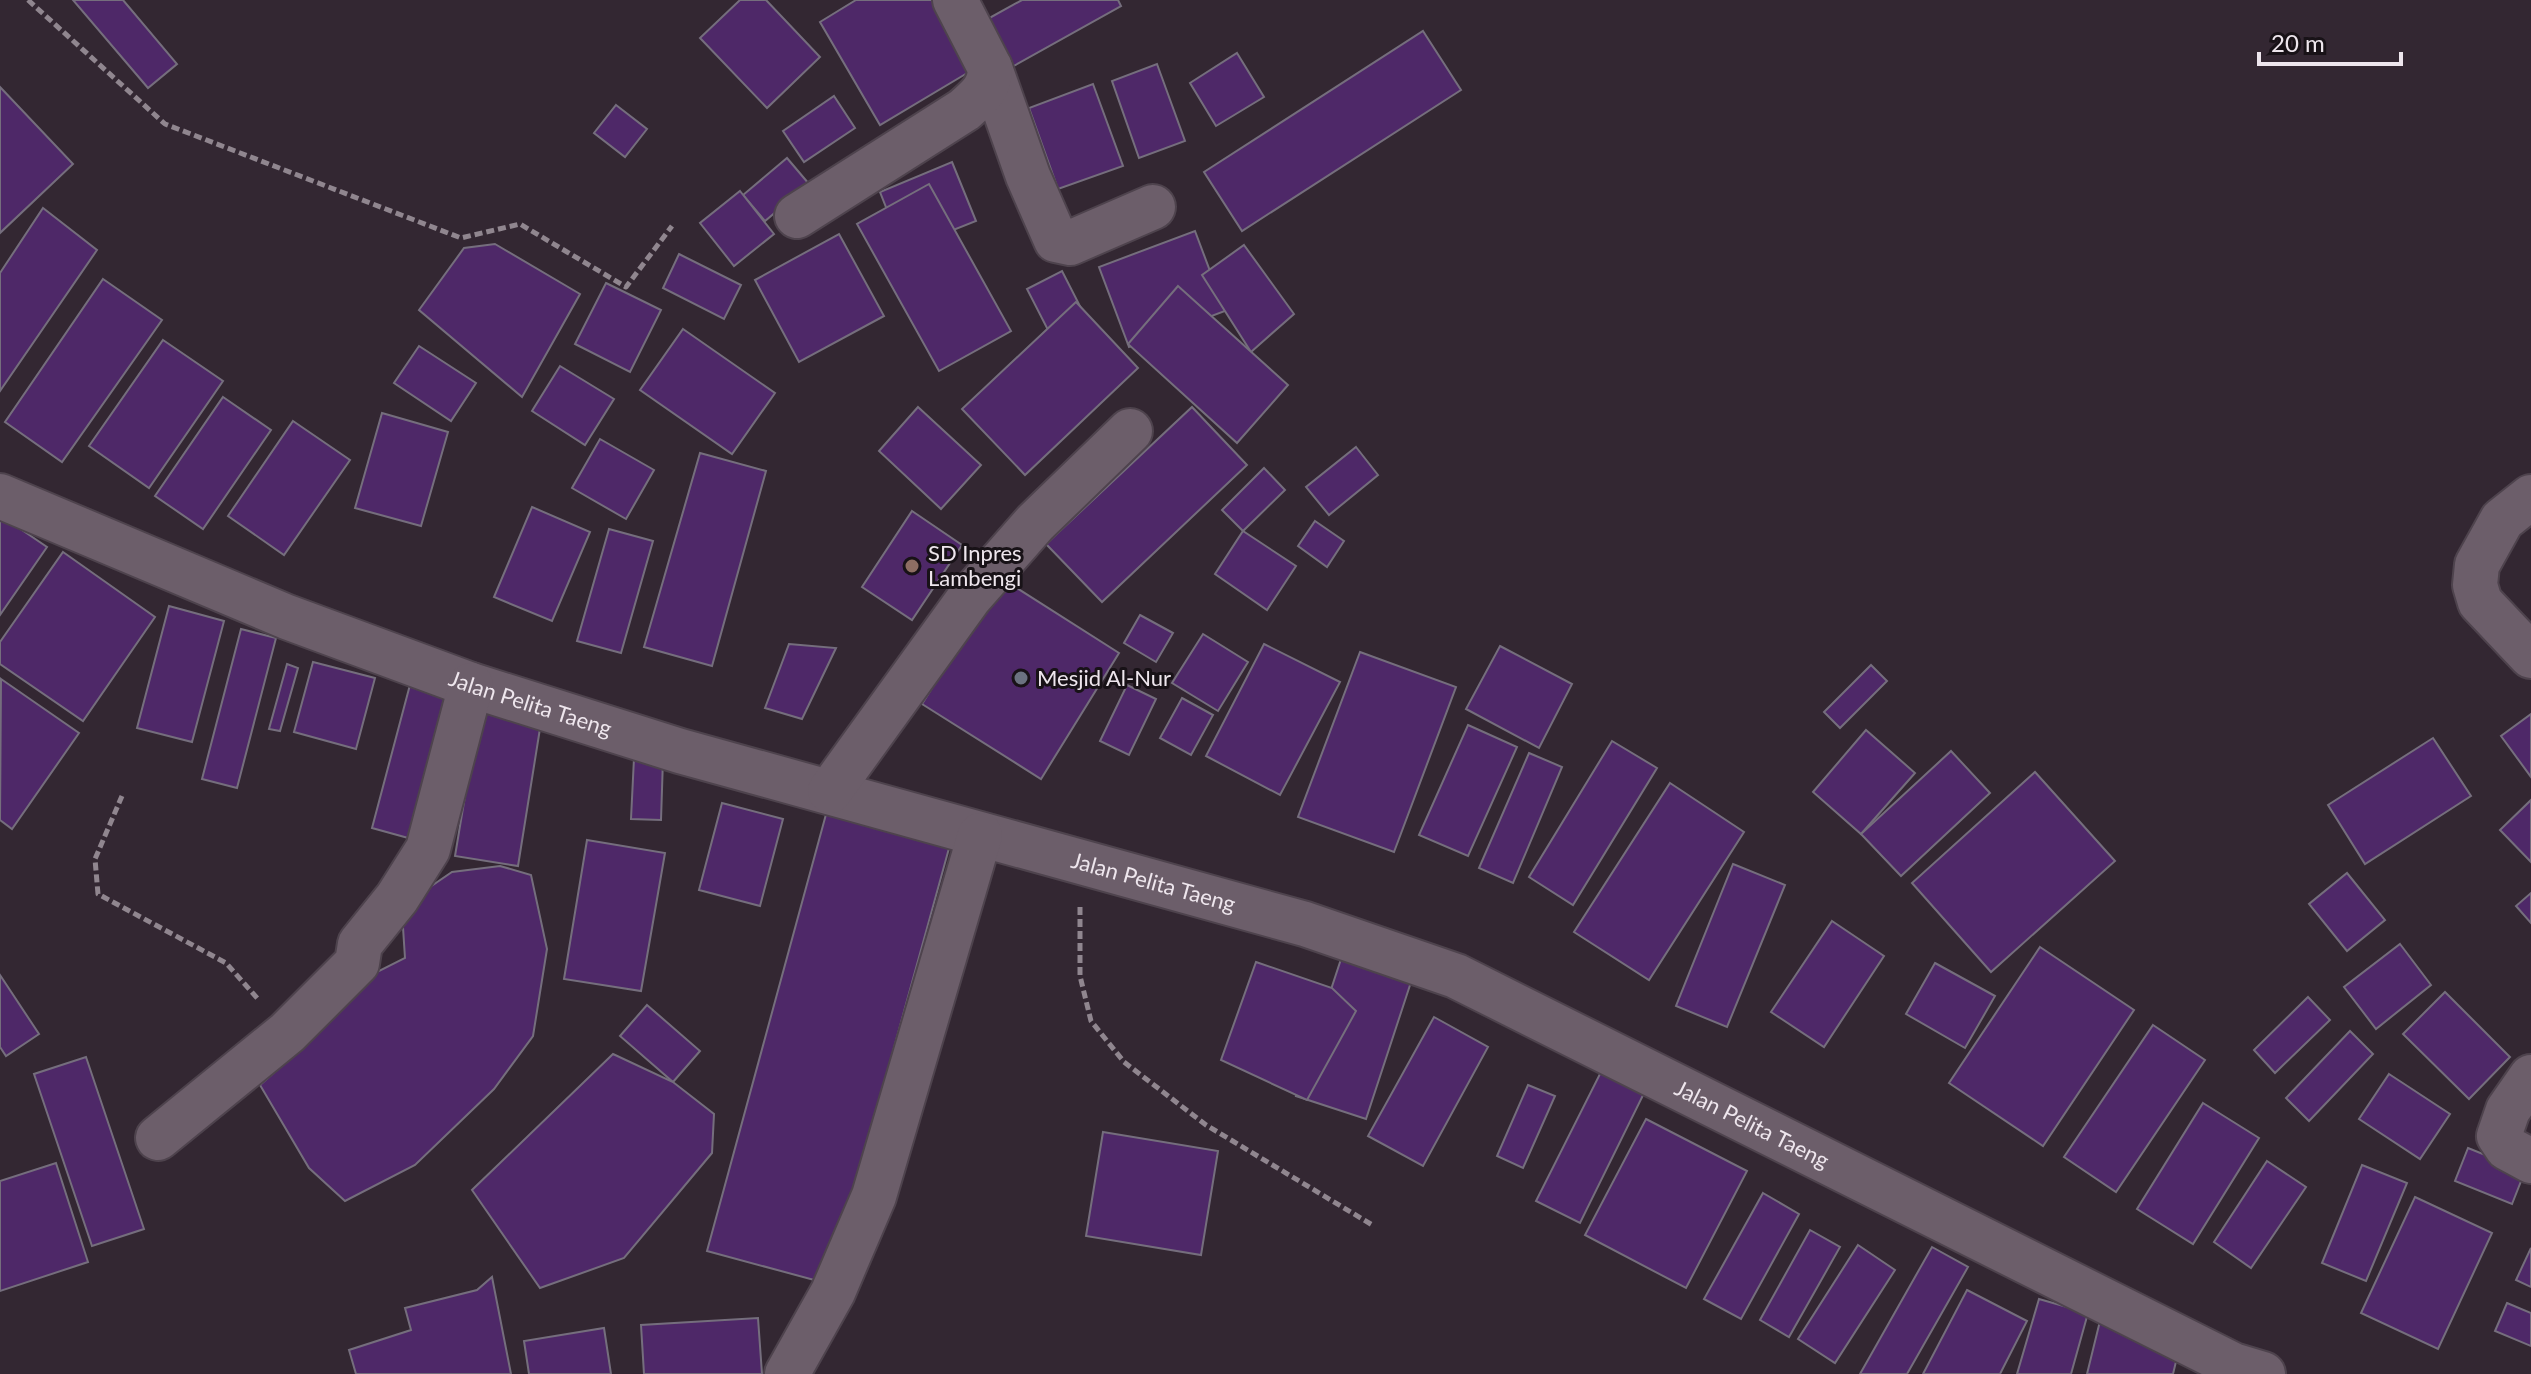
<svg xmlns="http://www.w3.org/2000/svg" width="2531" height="1374" font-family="Lato,sans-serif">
	<rect width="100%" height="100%" fill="#332732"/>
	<!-- building -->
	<g fill="#4e2868" stroke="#756e7d" stroke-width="2">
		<polygon points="73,0 123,0 177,64 148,88"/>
		<polygon points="740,0 766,0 820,57 767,108 700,38"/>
		<polygon points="856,0 947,0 984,63 880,125 820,22"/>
		<polygon points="1022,0 1118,0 1121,6 1010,68 984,21"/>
		<polygon points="1423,31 1461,90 1242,231 1204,172"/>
		<polygon points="1237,53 1264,97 1216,126 1190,83"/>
		<polygon points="1157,64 1185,141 1139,158 1112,81"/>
		<polygon points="1093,84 1123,166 1058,189 1029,108"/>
		<polygon points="0,87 73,164 0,233"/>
		<polygon points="834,96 855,128 804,162 783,131"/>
		<polygon points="616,105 647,129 625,157 594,133"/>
		<polygon points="787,158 809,184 765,221 743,195"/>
		<polygon points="952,162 976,221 903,250 880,192"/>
		<polygon points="929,184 1011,331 939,371 857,224"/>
		<polygon points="740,191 774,234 734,266 700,223"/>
		<polygon points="43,208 97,250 0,391 0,273"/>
		<polygon points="1195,231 1225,311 1129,347 1099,267"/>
		<polygon points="839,234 884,316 799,362 755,280"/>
		<polygon points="495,244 580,294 522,397 419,310 464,248"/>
		<polygon points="1244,245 1294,314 1251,352 1202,275"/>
		<polygon points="679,254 741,285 724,319 663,288"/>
		<polygon points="1062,271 1084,314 1049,332 1027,289"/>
		<polygon points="103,279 162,320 62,462 5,422"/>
		<polygon points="606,283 661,310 630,372 575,344"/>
		<polygon points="1178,286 1288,385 1237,443 1128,344"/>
		<polygon points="1076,302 1138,368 1025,475 962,409"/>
		<polygon points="683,329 775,393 732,454 640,390"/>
		<polygon points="163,340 223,381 149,488 89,446"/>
		<polygon points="419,346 476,383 451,421 394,383"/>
		<polygon points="560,366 614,399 585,445 532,411"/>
		<polygon points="223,397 271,430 203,529 155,496"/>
		<polygon points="918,407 981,465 941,509 879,451"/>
		<polygon points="1192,407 1247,465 1102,602 1046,544"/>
		<polygon points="382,413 448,432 421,526 355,508"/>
		<polygon points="293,421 350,460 284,555 228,516"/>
		<polygon points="600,439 654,470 626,519 572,488"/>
		<polygon points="1356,447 1378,475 1329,515 1306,487"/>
		<polygon points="700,453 766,471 712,666 644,647"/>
		<polygon points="1264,468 1285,490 1243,531 1222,510"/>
		<polygon points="532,507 590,532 552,621 494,597"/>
		<polygon points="912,511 962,545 912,620 862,587"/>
		<polygon points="0,515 47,547 0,615"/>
		<polygon points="1315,521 1344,541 1327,567 1298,546"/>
		<polygon points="609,529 653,541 621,653 577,641"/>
		<polygon points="1243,531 1296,566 1267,610 1215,574"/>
		<polygon points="63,552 155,617 83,721 0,664 0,642"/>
		<polygon points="1001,578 1119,653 1041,779 922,704"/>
		<polygon points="169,606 224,621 192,742 137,728"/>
		<polygon points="1140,615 1173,633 1156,662 1124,643"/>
		<polygon points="241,629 276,638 237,788 202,779"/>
		<polygon points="1203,634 1248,662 1218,711 1172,683"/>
		<polygon points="789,644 836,648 802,719 765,708"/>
		<polygon points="1264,644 1340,682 1280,795 1206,756"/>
		<polygon points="1500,646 1572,684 1539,748 1466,709"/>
		<polygon points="1360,652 1456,687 1394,852 1298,817"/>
		<polygon points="313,662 375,678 356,749 294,732"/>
		<polygon points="287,664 298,668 280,731 269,729"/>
		<polygon points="1871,665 1887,681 1840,728 1824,712"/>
		<polygon points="1,679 79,733 12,829 0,820"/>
		<polygon points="411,681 457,694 419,841 372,828"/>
		<polygon points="1127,685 1156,699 1129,755 1100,741"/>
		<polygon points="1182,698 1213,715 1191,755 1160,738"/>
		<polygon points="480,706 542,716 518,866 455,856"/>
		<polygon points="2531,714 2531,777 2501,736"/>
		<polygon points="1468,725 1517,747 1468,856 1419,835"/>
		<polygon points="1866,730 1915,773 1861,834 1813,792"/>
		<polygon points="2433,738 2471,796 2365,864 2328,805"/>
		<polygon points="1612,741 1657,768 1573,905 1529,877"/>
		<polygon points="1951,751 1990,793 1901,876 1861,834"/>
		<polygon points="1529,753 1562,767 1513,883 1479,868"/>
		<polygon points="634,758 663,759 661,820 631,819"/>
		<polygon points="2035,772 2115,861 1991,972 1912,883"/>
		<polygon points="1670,783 1744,832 1649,980 1574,932"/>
		<polygon points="2531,800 2531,862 2500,830"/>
		<polygon points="722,803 783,819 760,906 699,890"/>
		<polygon points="828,807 951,841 829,1284 707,1251"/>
		<polygon points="587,840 665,853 641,991 564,979"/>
		<polygon points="1733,864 1785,885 1727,1027 1676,1006"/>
		<polygon points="500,866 531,875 547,949 533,1036 494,1089 415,1165 345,1201 309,1168 260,1085 297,1052 363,979 405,958 402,912 430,887 452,872"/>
		<polygon points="2347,873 2385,920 2347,951 2309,904"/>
		<polygon points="2531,893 2531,923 2516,906"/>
		<polygon points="1832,921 1884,956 1824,1047 1771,1012"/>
		<polygon points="2400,944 2431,985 2376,1029 2344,987"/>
		<polygon points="2040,947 2134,1010 2043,1146 1949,1083"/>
		<polygon points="1343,953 1413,976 1366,1119 1296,1096"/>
		<polygon points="1256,962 1332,988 1356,1011 1307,1100 1221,1060"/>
		<polygon points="1935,963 1995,996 1965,1048 1906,1014"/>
		<polygon points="0,975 39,1034 6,1056 0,1047"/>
		<polygon points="2445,992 2510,1057 2469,1099 2403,1034"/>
		<polygon points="2308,997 2330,1020 2275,1073 2254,1050"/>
		<polygon points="647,1005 700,1051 673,1082 620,1036"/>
		<polygon points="1434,1017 1488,1047 1423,1166 1368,1136"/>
		<polygon points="2153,1025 2205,1060 2116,1192 2064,1157"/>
		<polygon points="2350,1031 2373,1054 2309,1121 2286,1098"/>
		<polygon points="613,1054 673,1082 714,1114 712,1153 624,1258 540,1288 472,1190"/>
		<polygon points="1609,1056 1652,1077 1580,1223 1536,1201"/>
		<polygon points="86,1057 144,1229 92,1246 34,1074"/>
		<polygon points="2389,1074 2450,1114 2420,1159 2359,1119"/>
		<polygon points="1528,1085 1555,1096 1523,1168 1497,1156"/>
		<polygon points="2203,1103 2259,1138 2193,1244 2137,1209"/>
		<polygon points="1646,1119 1747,1171 1686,1288 1585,1235"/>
		<polygon points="1103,1132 1218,1151 1201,1255 1086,1236"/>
		<polygon points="2468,1148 2525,1171 2512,1204 2455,1181"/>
		<polygon points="2267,1161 2306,1187 2251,1268 2214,1242"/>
		<polygon points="56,1163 88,1262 0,1291 0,1181"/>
		<polygon points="2362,1165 2407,1183 2366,1281 2322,1263"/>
		<polygon points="1763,1193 1799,1214 1741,1319 1704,1299"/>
		<polygon points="2415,1197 2492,1233 2438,1349 2361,1313"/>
		<polygon points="1810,1230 1840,1247 1789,1337 1760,1320"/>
		<polygon points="1858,1245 1895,1270 1835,1363 1798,1339"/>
		<polygon points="1932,1247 1968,1267 1907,1374 1860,1374"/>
		<polygon points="2531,1248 2531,1287 2516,1280"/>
		<polygon points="492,1277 511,1374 356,1374 349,1350 411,1330 405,1308 477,1290"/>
		<polygon points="1967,1290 2027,1321 2000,1374 1923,1374"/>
		<polygon points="2039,1299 2088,1313 2071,1374 2017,1374"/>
		<polygon points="2507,1303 2531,1313 2531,1346 2495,1331"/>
		<polygon points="758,1318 762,1374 644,1374 641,1325"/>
		<polygon points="2100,1321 2181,1341 2173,1374 2087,1374"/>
		<polygon points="604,1328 611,1374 529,1374 524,1341"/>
	</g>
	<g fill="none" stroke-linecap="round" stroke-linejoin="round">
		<defs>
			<g id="minor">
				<polyline points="990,68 1028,176 1056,240 1070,243 1153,207"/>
				<path d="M797,216L964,110C979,97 990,88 990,68L955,0"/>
				<path id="s1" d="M0,496L287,617L471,685L680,751L1305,924L1456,976L2233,1365L2263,1374"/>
				<polyline points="2531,497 2502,520 2477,565 2475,585 2480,602 2531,656"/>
				<polyline points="830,791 970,597 1035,523 1130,431"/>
				<polyline points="2531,1077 2508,1110 2499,1136 2507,1148 2531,1161"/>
				<polyline points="158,1138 287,1033 357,963 360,944 397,898 428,849 471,685"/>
				<polyline points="787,1374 833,1292 874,1196 980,835"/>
			</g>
		</defs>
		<!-- minor casing -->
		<use href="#minor" stroke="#4e434d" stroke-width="48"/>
		<!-- path -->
		<g stroke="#90868f" stroke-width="5" stroke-dasharray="8 4" stroke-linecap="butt">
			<polyline points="28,0 165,124 461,238 520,224 626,287 672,226"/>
			<polyline points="122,796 95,859 98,894 226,963 258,999"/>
			<polyline points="1080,907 1080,976 1091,1021 1124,1062 1206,1125 1374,1226"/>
		</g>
		<!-- minor -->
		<use href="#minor" stroke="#6c5e6a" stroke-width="44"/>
	</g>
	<!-- markers -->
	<circle fill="#8d6e63" stroke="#181217" stroke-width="3" cx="912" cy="566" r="8"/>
	<circle fill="#6b7280" stroke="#181217" stroke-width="3" cx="1021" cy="678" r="8"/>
	<g text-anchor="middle" stroke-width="6" stroke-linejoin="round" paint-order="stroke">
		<!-- poi labels -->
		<g font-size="22" fill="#eee6ed" stroke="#181217" text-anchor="start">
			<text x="928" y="561">SD Inpres<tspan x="928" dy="25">Lambengi</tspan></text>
			<text x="1037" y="686">Mesjid Al-Nur</text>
		</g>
		<!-- street labels -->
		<g font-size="22" fill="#eee6ed" stroke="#181217">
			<text dy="8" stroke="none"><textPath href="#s1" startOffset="570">Jalan Pelita Taeng</textPath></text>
			<text dy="8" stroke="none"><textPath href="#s1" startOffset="1218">Jalan Pelita Taeng</textPath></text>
			<text dy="8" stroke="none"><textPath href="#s1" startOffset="1866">Jalan Pelita Taeng</textPath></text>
		</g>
	</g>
	<!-- scale -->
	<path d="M2259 52v12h142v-12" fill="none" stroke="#eee6ed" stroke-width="4"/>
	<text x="2271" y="52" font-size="24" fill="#eee6ed" stroke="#181217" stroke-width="6" paint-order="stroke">20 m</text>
</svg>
